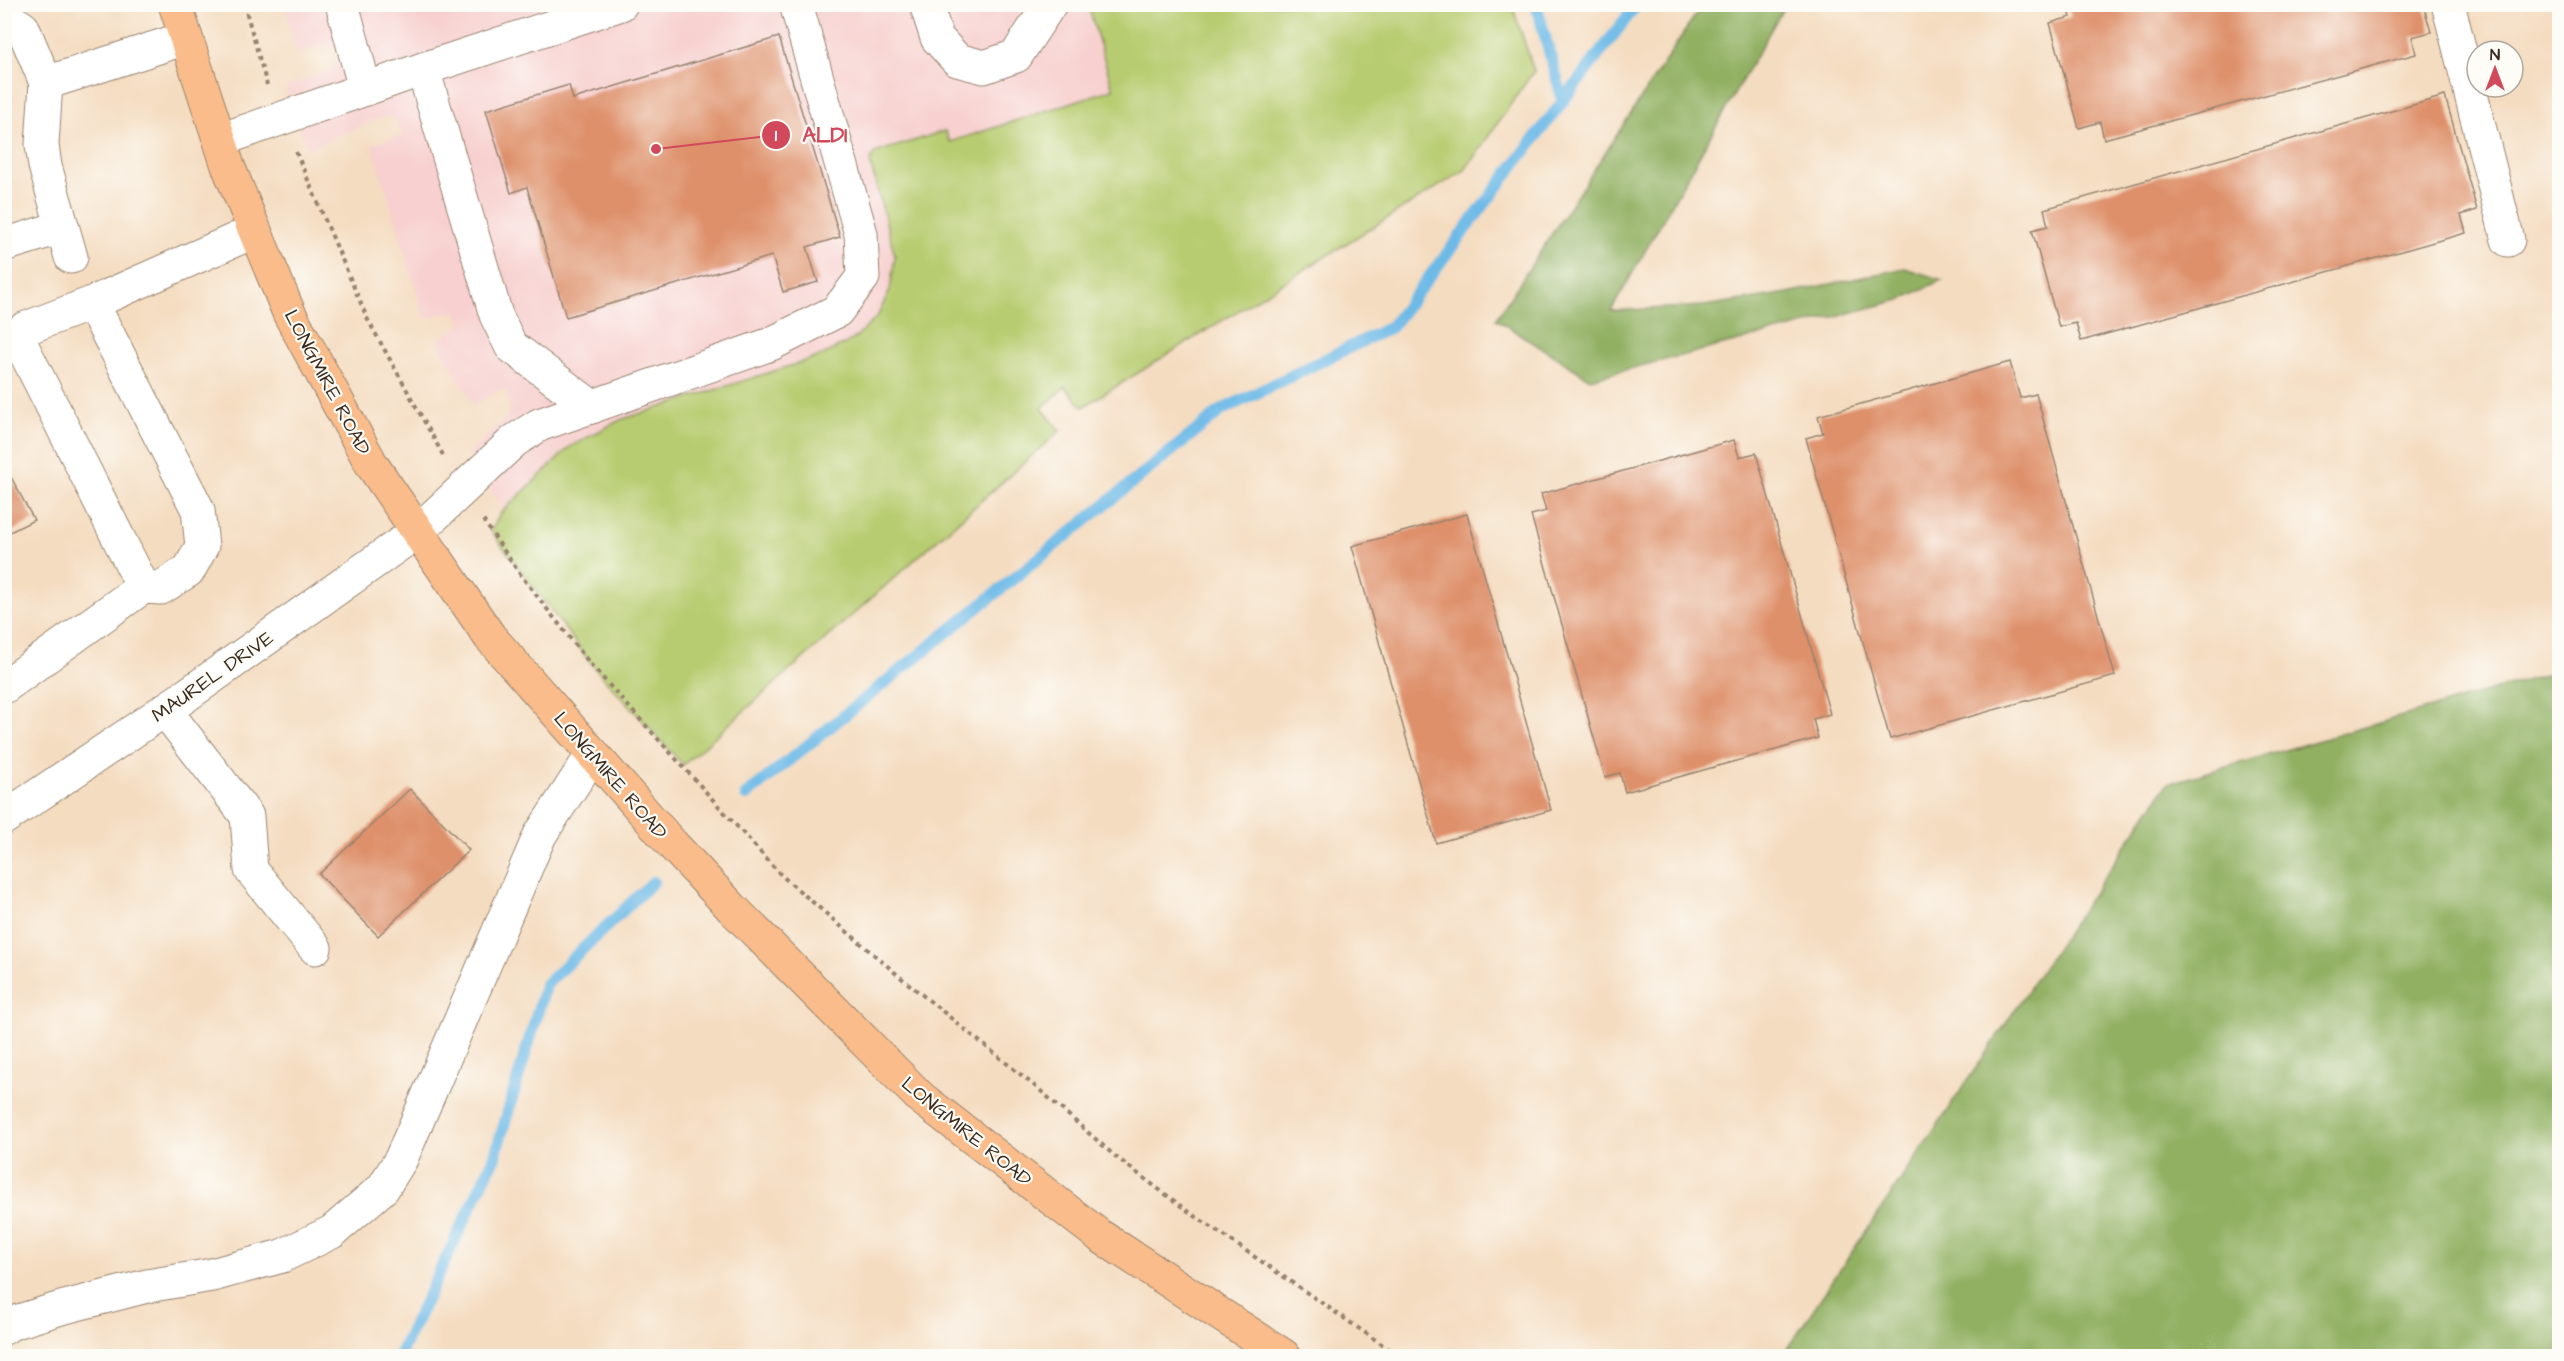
<svg xmlns="http://www.w3.org/2000/svg" width="2564" height="1361" font-family="'Architects Daughter',sans-serif">
	<rect width="100%" height="100%" fill="#fdfcf7"/>
	<filter id="ink" filterUnits="userSpaceOnUse"><feTurbulence type="fractalNoise" baseFrequency=".0167" numOctaves="2"/><feDisplacementMap in="SourceGraphic" scale="12" xChannelSelector="R" yChannelSelector="G"/><feConvolveMatrix kernelMatrix="1 2 1 2 8 2 1 2 1" color-interpolation-filters="sRGB"/></filter>
	<filter id="wash" filterUnits="userSpaceOnUse"><feTurbulence type="fractalNoise" baseFrequency=".008" numOctaves="4" result="noise"/><feDisplacementMap in="SourceGraphic" scale="24" xChannelSelector="R" yChannelSelector="G"/><feGaussianBlur stdDeviation="1.35" result="paint"/><feColorMatrix in="noise" values="0 0 0 0 0 0 0 0 0 0 0 0 0 0 0 0 0 1.4 0 .05"/><feComposite in="paint" operator="in"/></filter>
	<g filter="url(#wash)">
		<rect width="100%" height="100%" fill="#f4dcc0"/>
		<!-- built -->
		<polygon fill="#f7d0cf" points="284,5 1087,5 1113,89 949,141 945,130 874,152 869,163 895,256 889,290 877,317 854,338 821,355 620,419 571,446 503,509 467,454 508,415 510,403 506,391 499,390 474,405 437,341 461,325 457,312 451,312 425,319 372,145 402,135 397,121 391,117 383,117 308,149 285,88 331,69 338,57 336,50 329,46 321,46 298,54"/>
		<!-- green -->
		<polygon fill="#b7cc70" stroke="#797b47" stroke-width="1.5" points="1088,5 1512,5 1534,71 1465,170 1083,407 1065,387 1042,408 1060,431 683,765 593,666 491,531 500,514 571,446 620,420 821,356 854,339 877,317 890,290 895,256 870,162 874,153 945,131 950,142 1113,89"/>
		<!-- forest -->
		<g fill="#91b062" stroke="#666d40" stroke-width="1.5">
			<polygon points="1702,5 1785,5 1611,311 1704,306 1788,293 1905,268 1942,280 1900,300 1590,379 1496,319"/>
			<polygon points="2559,671 2559,1356 1782,1356 2167,784"/>
		</g>
		<g fill="none" stroke-linecap="round" stroke-linejoin="round">
			<!-- stream -->
			<g stroke="#6dbae7" stroke-width="12">
				<polyline points="1536,4 1563,101"/>
				<polyline points="746,795 1222,410 1391,327 1637,4"/>
				<polyline points="399,1356 494,1159 546,984 653,882"/>
			</g>
		</g>
		<g id="blocks">
			<!-- building -->
			<g fill="#de906b">
				<polygon points="2067,4 2423,4 2431,32 2412,37 2416,54 2104,139 2100,122 2079,128 2050,23 2071,17"/>
				<polygon points="779,37 840,237 807,247 818,282 783,292 772,256 566,317 527,187 511,193 486,110 569,85 573,99"/>
				<polygon points="2445,96 2477,210 2461,215 2466,233 2081,341 2076,323 2059,327 2032,230 2048,226 2044,209"/>
				<polygon points="2010,362 2020,398 2036,394 2115,676 1890,739 1806,438 1823,433 1818,416"/>
				<polygon points="1734,440 1739,457 1756,453 1830,714 1813,719 1818,738 1625,792 1620,773 1605,777 1531,515 1546,511 1541,494"/>
				<polygon points="4,464 34,520 4,535"/>
				<polygon points="1467,514 1551,810 1436,843 1352,546"/>
				<polygon points="410,789 469,850 378,936 319,874"/>
			</g>
		</g>
	</g>
	<g filter="url(#ink)">
		<use href="#blocks" fill-opacity="0" stroke="#98836f" stroke-width="1.5"/>
		<g fill="none" stroke-linecap="round" stroke-linejoin="round">
			<defs>
				<g id="minor">
					<polyline points="342,4 365,89"/>
					<polyline points="926,4 937,38 957,60 984,67 1016,56 1050,4"/>
					<polyline points="2448,4 2508,240"/>
					<polyline points="4,16 23,28 46,83 186,38"/>
					<polyline points="423,69 496,315 511,346 592,407"/>
					<polyline points="46,83 42,145 45,166 71,257"/>
					<polyline points="220,140 423,69 621,4"/>
					<polyline points="4,245 62,227"/>
					<polyline points="92,303 198,510 202,546 189,570 161,588 143,587 20,342 24,329 92,303 255,231"/>
					<polyline points="4,687 143,587"/>
					<polyline points="165,710 247,816 251,870 315,948"/>
					<polyline points="4,818 184,697 418,531 514,441 539,425 771,344 837,311 863,277 861,234 796,4"/>
					<polyline points="4,1328 9,1324 61,1308 147,1286 212,1275 282,1256 332,1232 383,1188 401,1159 540,835 593,754"/>
				</g>
				<polyline id="major" points="175,4 228,166 289,313 372,465 490,637 672,844 732,908 921,1098 1100,1236 1284,1356"/>
			</defs>
			<!-- minor casing -->
			<use href="#minor" stroke="#98836f" stroke-width="35"/>
			<!-- major casing -->
			<use href="#major" stroke="#98836f" stroke-width="35"/>
			<!-- path -->
			<g stroke="#98836f" stroke-width="4" stroke-dasharray="4.5 4.5" stroke-linecap="butt">
				<polyline points="244,4 267,85"/>
				<polyline points="296,152 368,320 443,455"/>
				<polyline points="483,520 522,577 592,666 781,875 899,976 1042,1092 1116,1157 1185,1209 1399,1356"/>
			</g>
			<!-- minor -->
			<use href="#minor" stroke="#fff" stroke-width="33"/>
			<!-- major -->
			<use href="#major" stroke="#f9bc8a" stroke-width="33"/>
		</g>
	</g>
	<g text-anchor="middle" stroke-width="4.5" stroke-linejoin="round" paint-order="stroke">
		<!-- street labels -->
		<g font-size="20" fill="#3b2a1e" stroke="#fdfcf7">
			<text transform="translate(328 382) rotate(62)" y="7">LONGMIRE ROAD</text>
			<text transform="translate(212 676) rotate(-35)" y="7">MAUREL DRIVE</text>
			<text transform="translate(611 775) rotate(49)" y="7">LONGMIRE ROAD</text>
			<text transform="translate(967 1131) rotate(39)" y="7">LONGMIRE ROAD</text>
		</g>
	</g>
	<!-- callouts -->
	<path fill="none" stroke="#d1495b" stroke-width="2" d="M656 149L776 135"/>
	<g fill="#d1495b" stroke="#fdfcf7" stroke-width="2">
		<circle cx="656" cy="149" r="6"/>
		<circle cx="776" cy="135" r="15"/>
	</g>
	<g font-size="18" text-anchor="middle" font-weight="bold" fill="#fff">
		<text x="776" y="141">1</text>
	</g>
	<g font-size="21" text-anchor="middle" font-weight="bold" fill="#d1495b" stroke="#fdfcf7" stroke-width="4.5" stroke-linejoin="round" paint-order="stroke">
		<text x="825" y="142">ALDI</text>
	</g>
	<!-- margin -->
	<rect width="2564" height="1361" fill="none" stroke="#fdfcf7" stroke-width="24"/>
	<!-- north arrow -->
	<g transform="translate(2495 69)"><circle r="28" fill="#fdfcf7" stroke="#afa8a0" stroke-width="1.5"/>
	<path d="M0-4.5L10 22L0 15L-10 22Z" fill="#d1495b"/>
	<text y="-9" font-size="16" font-weight="bold" text-anchor="middle" fill="#3b2a1e">N</text>
	</g>
</svg>
